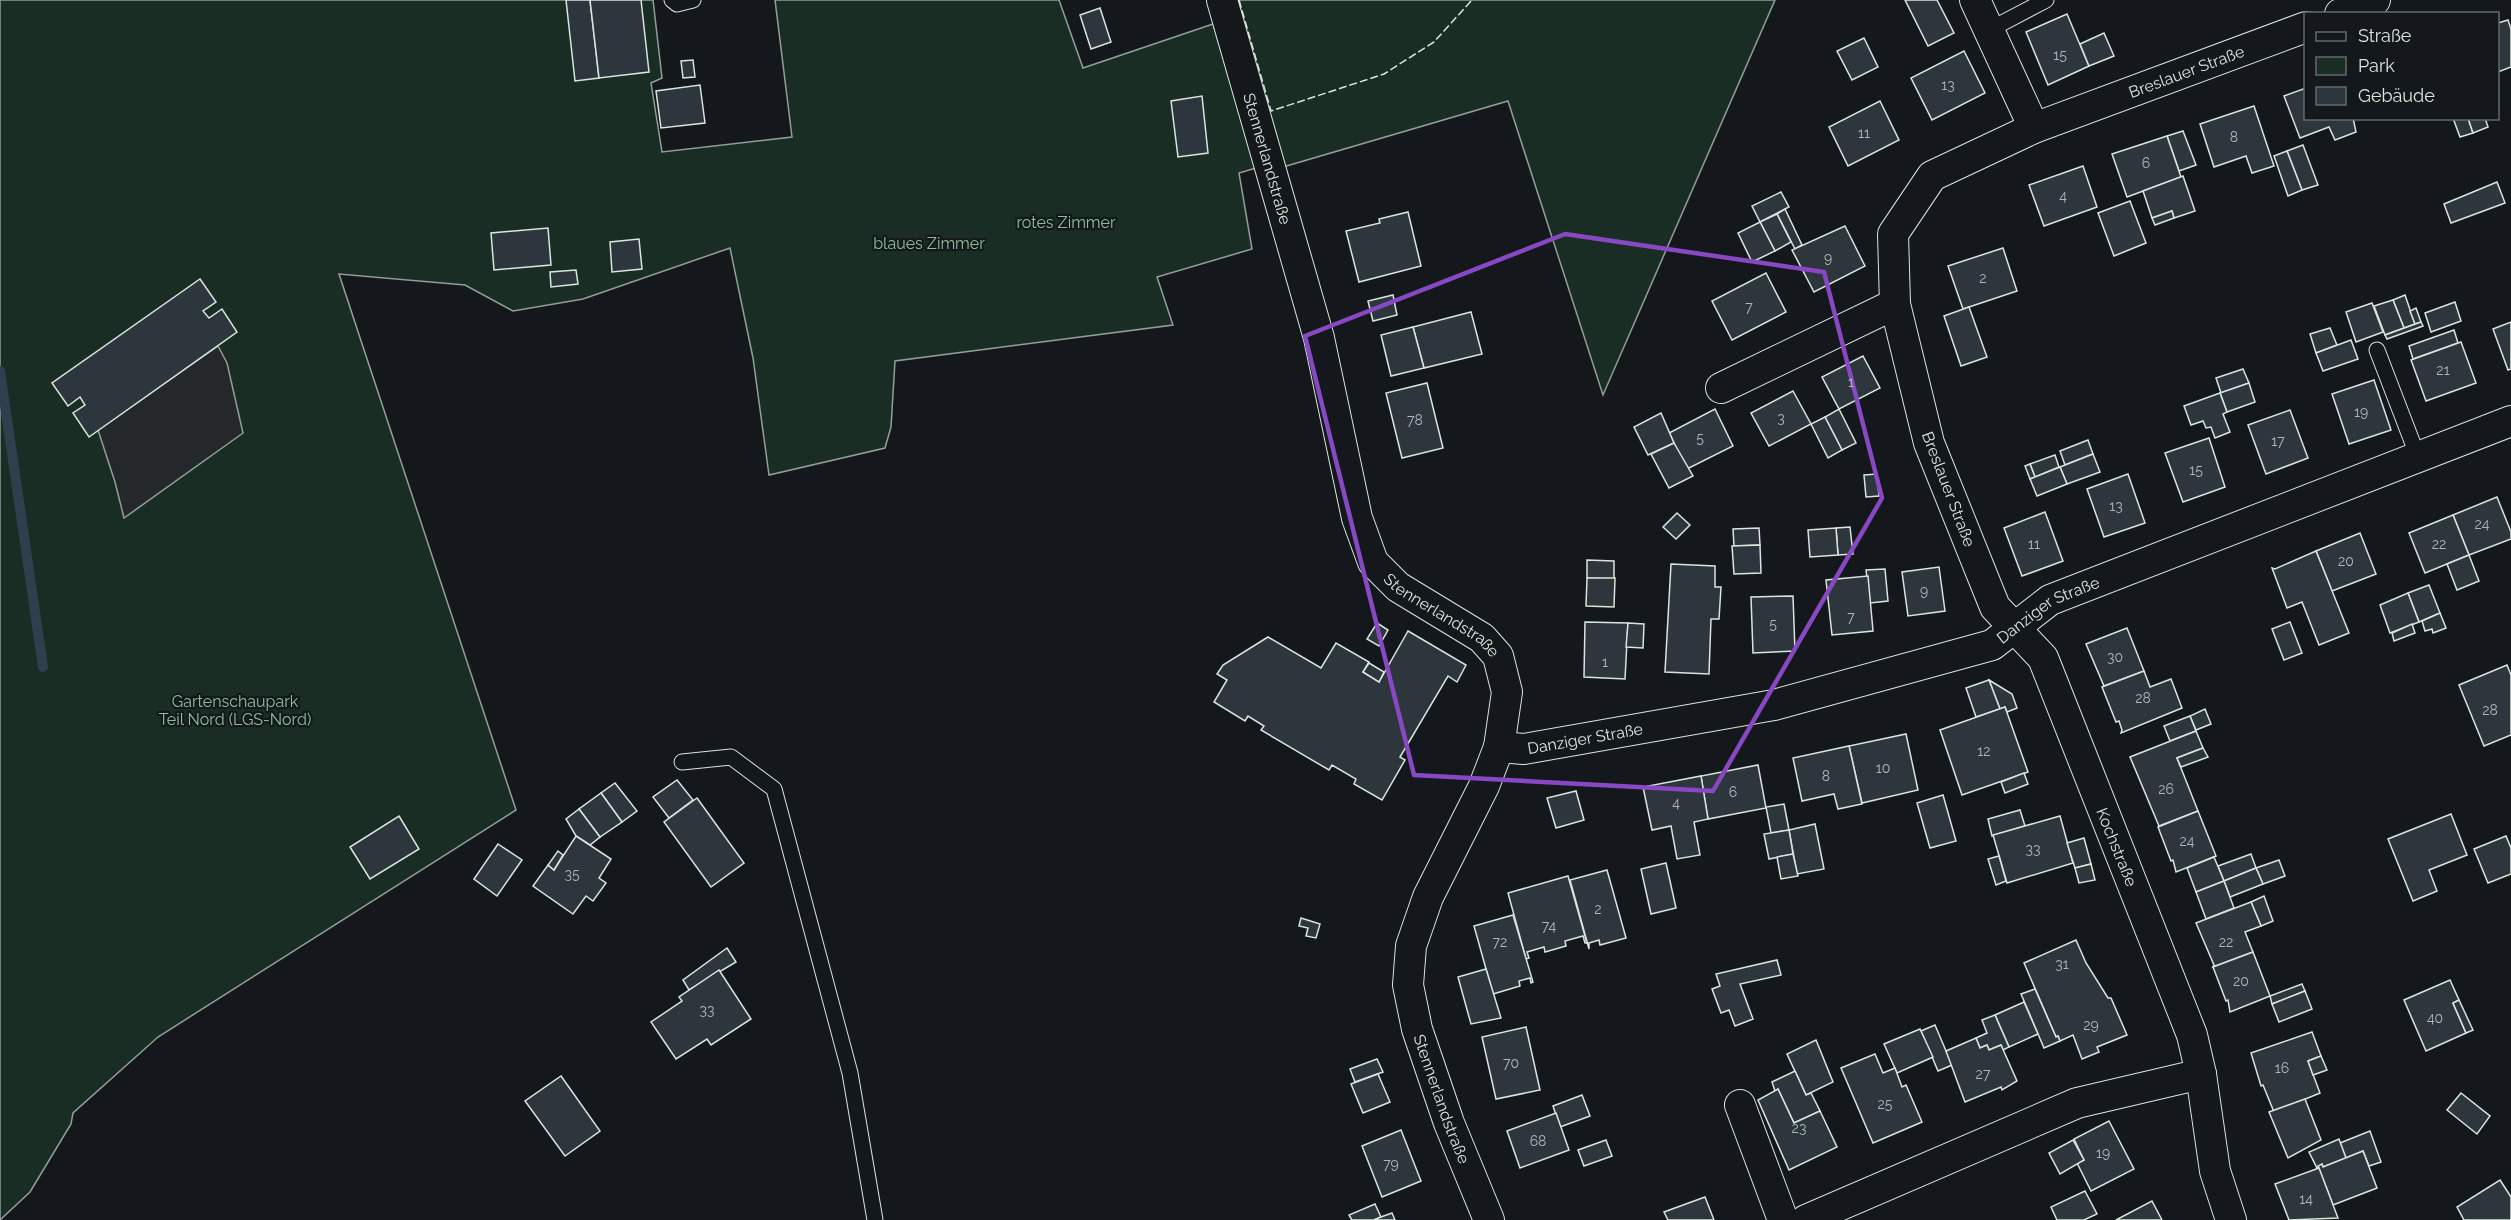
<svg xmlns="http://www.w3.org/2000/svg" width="2511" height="1220" font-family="Raleway,sans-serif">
	<rect width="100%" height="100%" fill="#14181c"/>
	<!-- green -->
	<g fill="#1a2d24" stroke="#939e99" stroke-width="1.5">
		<polygon points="0,0 653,0 662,78 651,83 662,152 792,137 775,0 1059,0 1083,68 1213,24 1256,168 1239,173 1252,249 1157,277 1173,325 895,361 891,427 885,448 769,475 753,358 730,248 583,299 513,311 465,285 339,274 516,810 158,1037 73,1113 71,1124 30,1192 0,1220"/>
		<polygon points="1238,0 1775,0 1603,395 1508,101 1283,167"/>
	</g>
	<!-- parking -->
	<polygon fill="#24282b" stroke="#939e99" stroke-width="1.5" points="218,346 227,363 243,433 124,518 115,482 98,430"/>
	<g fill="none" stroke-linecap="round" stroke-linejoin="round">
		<!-- stream -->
		<polyline stroke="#2f3f4d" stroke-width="10" points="0,371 43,667"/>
	</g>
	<!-- building -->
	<g fill="#2c363c" stroke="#d8e6dc" stroke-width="1.5">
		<polygon points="566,0 590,0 599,78 575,81"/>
		<polygon points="590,0 641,0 649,72 599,78"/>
		<polygon points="1905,0 1937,0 1954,33 1928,46"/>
		<polygon points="1100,8 1111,42 1091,49 1080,15"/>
		<polygon points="2067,14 2089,66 2048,85 2026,32"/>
		<polygon points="2508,20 2511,29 2511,67 2498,72 2498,23"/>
		<polygon points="2104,33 2114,56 2089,66 2080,44"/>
		<polygon points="1864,38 1878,67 1852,80 1837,51"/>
		<polygon points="1964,51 1985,93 1932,120 1911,78"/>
		<polygon points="693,60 695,77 683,78 681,61"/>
		<polygon points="700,85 705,123 661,128 656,91"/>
		<polygon points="2306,88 2306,118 2353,118 2356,132 2335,140 2329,127 2300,138 2284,96"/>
		<polygon points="1202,96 1208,153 1178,157 1171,101"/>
		<polygon points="1880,101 1899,140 1848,166 1829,127"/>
		<polygon points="2254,106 2274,166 2252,173 2246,156 2214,167 2200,124"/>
		<polygon points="2453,118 2468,118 2473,133 2460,137"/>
		<polygon points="2468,118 2485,118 2488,127 2473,133"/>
		<polygon points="2183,131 2196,165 2179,171 2167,136"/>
		<polygon points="2167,136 2181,177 2127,197 2112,154"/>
		<polygon points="2303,145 2318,185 2302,190 2287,151"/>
		<polygon points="2287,151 2302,190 2288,196 2274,156"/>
		<polygon points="2083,166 2097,207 2044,226 2029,185"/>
		<polygon points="2183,176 2195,211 2174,218 2172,211 2152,218 2143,191"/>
		<polygon points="2497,182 2505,203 2451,223 2444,204"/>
		<polygon points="1781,192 1789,207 1760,222 1752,206"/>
		<polygon points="2130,201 2146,243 2114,256 2098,213"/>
		<polygon points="1785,209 1802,245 1795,249 1777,214"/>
		<polygon points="2172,211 2174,218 2155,225 2152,218"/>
		<polygon points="1408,212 1421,266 1359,282 1346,231 1380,223 1379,219"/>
		<polygon points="1777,214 1791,242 1775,251 1760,222"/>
		<polygon points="1760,222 1775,251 1752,262 1738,233"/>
		<polygon points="1845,226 1865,266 1814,292 1792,250"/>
		<polygon points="548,228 551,265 494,270 491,233"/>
		<polygon points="639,239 642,269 612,272 610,242"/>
		<polygon points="2003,248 2017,291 1963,309 1948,266"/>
		<polygon points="576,270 578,284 551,287 550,272"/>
		<polygon points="1766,273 1786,312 1732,340 1712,301"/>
		<polygon points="200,279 216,302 203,311 209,318 222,309 237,332 89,437 73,413 85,405 80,397 68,406 52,383"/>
		<polygon points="1393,295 1397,315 1373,321 1368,301"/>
		<polygon points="2405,295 2415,324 2404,328 2393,300"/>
		<polygon points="2393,300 2404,328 2385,335 2374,306"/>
		<polygon points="2455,302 2461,321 2431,332 2425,313"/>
		<polygon points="2372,303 2383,332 2356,342 2346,312"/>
		<polygon points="1969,307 1987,357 1961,366 1944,316"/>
		<polygon points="2416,308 2421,322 2415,324 2410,311"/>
		<polygon points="1471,312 1482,354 1424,368 1413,327"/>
		<polygon points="2421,322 2423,326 2387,339 2385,335"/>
		<polygon points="2511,322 2511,369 2508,370 2493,329"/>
		<polygon points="1413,327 1424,368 1391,376 1381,335"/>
		<polygon points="2330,328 2337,345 2316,353 2310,334"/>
		<polygon points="2454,330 2458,343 2413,359 2409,346"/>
		<polygon points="2351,340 2358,359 2323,371 2316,353"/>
		<polygon points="2461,342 2476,383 2426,401 2411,360"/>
		<polygon points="1863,356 1880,388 1839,409 1822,377"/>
		<polygon points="2243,369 2249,383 2221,393 2216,378"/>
		<polygon points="2374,380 2391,430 2349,444 2332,394"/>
		<polygon points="1427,383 1443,448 1402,458 1386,393"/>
		<polygon points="2249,383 2255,402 2227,412 2220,393"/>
		<polygon points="1793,391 1811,424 1769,446 1751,413"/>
		<polygon points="2220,393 2227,412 2223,414 2230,432 2215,438 2211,427 2206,428 2203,421 2191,425 2184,406"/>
		<polygon points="1715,409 1733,446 1687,469 1669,433"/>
		<polygon points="1839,409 1856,443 1842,450 1825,417"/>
		<polygon points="2290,410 2308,458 2266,474 2248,425"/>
		<polygon points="1661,413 1674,443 1648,455 1634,427"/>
		<polygon points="1825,417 1842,450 1828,458 1811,424"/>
		<polygon points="2209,438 2225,487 2183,502 2165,453"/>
		<polygon points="2088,440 2093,454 2065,465 2060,451"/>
		<polygon points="1674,443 1693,476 1669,488 1651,454"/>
		<polygon points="2093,454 2100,472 2067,484 2060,467"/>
		<polygon points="2055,455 2059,467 2035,477 2030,464"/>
		<polygon points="2030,464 2035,477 2030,479 2025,466"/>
		<polygon points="2060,467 2067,484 2037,496 2030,479"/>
		<polygon points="1877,474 1879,496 1866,497 1864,475"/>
		<polygon points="2128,474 2145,523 2104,537 2087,489"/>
		<polygon points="2497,497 2511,532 2511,539 2469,555 2453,515"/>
		<polygon points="2045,512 2063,561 2022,576 2004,528"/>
		<polygon points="1677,513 1690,525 1676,539 1663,527"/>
		<polygon points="2453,515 2469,555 2425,573 2409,533"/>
		<polygon points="1850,527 1853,554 1838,555 1836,528"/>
		<polygon points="1759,528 1760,545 1734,546 1733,529"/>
		<polygon points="1836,528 1838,555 1810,557 1808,530"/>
		<polygon points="2360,533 2376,574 2332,591 2316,551"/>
		<polygon points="1760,545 1761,573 1734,574 1732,546"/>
		<polygon points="2316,551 2349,633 2319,645 2302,602 2287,608 2272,568 2275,569"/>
		<polygon points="2469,555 2479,581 2457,590 2447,564"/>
		<polygon points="1587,560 1614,561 1614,579 1587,578"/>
		<polygon points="1671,564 1715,566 1715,587 1721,587 1719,619 1711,619 1709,674 1665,672"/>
		<polygon points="1939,567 1945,611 1908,616 1902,572"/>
		<polygon points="1885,569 1888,601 1870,603 1866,570"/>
		<polygon points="1868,576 1873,631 1832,635 1826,580"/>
		<polygon points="1587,578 1615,578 1614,607 1586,606"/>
		<polygon points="2429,585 2440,613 2419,622 2408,593"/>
		<polygon points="2408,593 2419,622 2390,633 2380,605"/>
		<polygon points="1793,596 1795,651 1753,653 1751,597"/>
		<polygon points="2440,613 2446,628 2433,633 2432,629 2425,631 2422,621"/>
		<polygon points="1585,622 1628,623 1625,679 1584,677"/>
		<polygon points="2290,622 2302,653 2284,660 2272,629"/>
		<polygon points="1377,623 1388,630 1379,646 1367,639"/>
		<polygon points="1628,623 1644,624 1643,648 1626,647"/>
		<polygon points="2412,624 2415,633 2394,641 2392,633"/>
		<polygon points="2127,628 2144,671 2104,686 2086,644"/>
		<polygon points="1408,631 1466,665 1457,682 1448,676 1400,757 1405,760 1382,800 1354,784 1356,779 1332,765 1329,770 1261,730 1264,726 1248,716 1245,721 1214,702 1227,680 1217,674 1223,665 1268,637 1321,668 1336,643 1369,662 1363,672 1379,682"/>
		<polygon points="1369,663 1384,672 1379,682 1363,672"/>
		<polygon points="2507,665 2511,675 2511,735 2484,746 2459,685"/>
		<polygon points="2144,671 2150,687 2171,679 2182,708 2121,733 2122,730 2119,721 2116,722 2102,687"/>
		<polygon points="1989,680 2012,694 2017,708 2007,712 2005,707 2000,709"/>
		<polygon points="1989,680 2000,709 1976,717 1966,688"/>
		<polygon points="2005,707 2028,772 1962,795 1940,730"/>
		<polygon points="2205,709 2211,724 2196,730 2190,716"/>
		<polygon points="2190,716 2196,731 2170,741 2164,726"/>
		<polygon points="2196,731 2203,748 2177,758 2198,811 2159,826 2130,757"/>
		<polygon points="1906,734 1918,790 1862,803 1849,746"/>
		<polygon points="1849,746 1862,804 1838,809 1834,794 1802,801 1793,758"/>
		<polygon points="2203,748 2208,757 2181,767 2177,758"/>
		<polygon points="1758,765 1766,808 1708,819 1701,776"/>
		<polygon points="2024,773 2028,784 2005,793 2001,782"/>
		<polygon points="1701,776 1708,819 1694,822 1700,855 1677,859 1671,826 1652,830 1643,787"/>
		<polygon points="677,780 693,800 669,818 653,797"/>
		<polygon points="615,783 637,811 622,822 601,793"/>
		<polygon points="1576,791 1584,820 1556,828 1547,798"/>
		<polygon points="601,793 622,822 600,837 579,809"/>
		<polygon points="1943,795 1956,841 1930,848 1917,803"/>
		<polygon points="697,798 744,863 711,887 664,822"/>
		<polygon points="1784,804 1789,830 1771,833 1766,807"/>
		<polygon points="579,809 600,837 590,845 576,836 566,819"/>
		<polygon points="2020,810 2025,826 1992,836 1988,819"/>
		<polygon points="2198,811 2216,856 2176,872 2173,860 2171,861 2158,827"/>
		<polygon points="2451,814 2467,855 2429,870 2437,891 2413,901 2388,839"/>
		<polygon points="399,816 419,849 370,879 350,847"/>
		<polygon points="2060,816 2073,863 2007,883 1993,835"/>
		<polygon points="1815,824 1824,869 1797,874 1789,830"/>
		<polygon points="1789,830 1793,854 1769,859 1764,834"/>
		<polygon points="576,836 611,859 599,878 606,883 593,901 586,896 573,914 533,886 548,865 554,870"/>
		<polygon points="2506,836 2511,848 2511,874 2488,883 2474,849"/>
		<polygon points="2084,838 2091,864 2075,868 2067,843"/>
		<polygon points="498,844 522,860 497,896 474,879"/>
		<polygon points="558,851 563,855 554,870 548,865"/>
		<polygon points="1793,854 1798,876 1781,879 1777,857"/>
		<polygon points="2251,854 2256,868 2224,881 2218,866"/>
		<polygon points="1999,856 2006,881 1996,885 1988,859"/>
		<polygon points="2214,857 2224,881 2196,892 2187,868"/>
		<polygon points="2279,860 2285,876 2263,884 2256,868"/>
		<polygon points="1666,863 1676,908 1651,914 1641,869"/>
		<polygon points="2091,864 2095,880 2079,883 2075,868"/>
		<polygon points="2256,868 2263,884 2230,897 2224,881"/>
		<polygon points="1607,870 1626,938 1600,945 1599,940 1589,943 1589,949 1570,880"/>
		<polygon points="1568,876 1587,943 1585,943 1583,936 1565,941 1566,946 1545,952 1544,947 1527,952 1529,958 1526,959 1508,893"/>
		<polygon points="2224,881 2234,908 2206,919 2196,892"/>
		<polygon points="2264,896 2273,921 2261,926 2251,902"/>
		<polygon points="2251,902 2261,926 2245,932 2253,952 2213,967 2214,965 2196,923"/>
		<polygon points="1513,915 1533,982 1531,983 1530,978 1519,981 1520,986 1493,994 1474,926"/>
		<polygon points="1301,918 1320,924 1316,938 1306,936 1308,928 1299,926"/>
		<polygon points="2076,940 2086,963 2108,998 2111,998 2127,1035 2097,1047 2099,1052 2082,1059 2073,1035 2060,1041 2058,1036 2056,1037 2024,963"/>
		<polygon points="727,948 736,962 689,990 683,980"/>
		<polygon points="2253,952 2270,996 2230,1012 2228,1000 2226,1001 2213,967"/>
		<polygon points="1777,960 1781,975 1740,984 1753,1019 1735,1026 1729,1010 1721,1013 1712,989 1720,986 1716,974"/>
		<polygon points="1486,969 1501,1018 1471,1024 1458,977"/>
		<polygon points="719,970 751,1019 711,1045 707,1039 676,1059 651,1022 682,1001 679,997"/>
		<polygon points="2450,980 2459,1000 2453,1003 2466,1033 2426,1051 2404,1000"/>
		<polygon points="2302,984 2305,991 2272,1004 2270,996"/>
		<polygon points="2035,989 2056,1037 2058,1036 2060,1041 2044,1048 2021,994"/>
		<polygon points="2305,991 2312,1009 2279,1022 2272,1004"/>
		<polygon points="2459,1000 2473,1030 2466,1033 2453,1003"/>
		<polygon points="2024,1002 2038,1034 2009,1047 1995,1015"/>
		<polygon points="1995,1015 2009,1047 2003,1050 2001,1045 1989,1050 1987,1045 1980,1048 1976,1038 1987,1033 1982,1020"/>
		<polygon points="1935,1025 1952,1065 1938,1071 1921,1031"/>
		<polygon points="1526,1027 1540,1090 1496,1099 1482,1037"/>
		<polygon points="1920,1029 1933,1057 1897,1073 1884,1044"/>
		<polygon points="2312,1032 2321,1056 2308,1061 2320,1093 2274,1112 2263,1085 2261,1086 2251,1053"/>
		<polygon points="1976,1038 1980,1048 1987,1045 1989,1050 2001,1045 2017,1081 2002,1090 2001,1087 1965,1102 1946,1051"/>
		<polygon points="1816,1040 1833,1082 1806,1095 1787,1054"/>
		<polygon points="1875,1054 1883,1073 1895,1068 1902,1087 1906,1085 1922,1122 1873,1143 1841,1068"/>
		<polygon points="2321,1056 2327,1070 2313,1075 2308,1061"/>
		<polygon points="1377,1059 1383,1072 1355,1082 1350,1069"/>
		<polygon points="1795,1071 1806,1095 1811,1093 1820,1111 1794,1123 1778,1089 1775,1091 1772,1082"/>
		<polygon points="1378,1074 1390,1102 1363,1113 1351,1084"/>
		<polygon points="561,1076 600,1131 565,1156 525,1101"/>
		<polygon points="1778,1089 1794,1123 1820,1111 1837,1147 1789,1170 1758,1100"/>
		<polygon points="2461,1093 2490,1116 2477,1134 2447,1110"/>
		<polygon points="1582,1095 1590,1116 1560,1127 1553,1106"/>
		<polygon points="2305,1099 2321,1140 2288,1158 2269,1112"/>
		<polygon points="1556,1113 1569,1150 1520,1168 1507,1131"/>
		<polygon points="2109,1121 2134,1169 2091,1191 2077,1163 2084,1160 2074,1139"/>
		<polygon points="1401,1130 1421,1181 1382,1197 1362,1146"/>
		<polygon points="2370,1131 2381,1162 2369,1166 2363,1151 2346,1158 2340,1143"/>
		<polygon points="2339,1139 2346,1158 2323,1167 2322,1164 2317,1168 2309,1152"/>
		<polygon points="1606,1140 1612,1156 1584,1166 1578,1150"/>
		<polygon points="2073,1140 2084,1160 2060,1174 2049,1153"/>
		<polygon points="2363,1151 2377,1188 2333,1205 2318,1166 2322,1164 2323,1167"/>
		<polygon points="2319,1168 2338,1218 2289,1220 2275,1184"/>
		<polygon points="2500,1180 2511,1197 2511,1220 2464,1220 2457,1207"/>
		<polygon points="2085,1191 2097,1214 2084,1220 2057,1220 2051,1207"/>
		<polygon points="1705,1197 1714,1220 1668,1220 1664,1212"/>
		<polygon points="2152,1201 2162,1220 2116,1220"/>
		<polygon points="1375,1204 1381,1217 1374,1220 1352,1220 1349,1215"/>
		<polygon points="1392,1213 1395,1220 1374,1220 1381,1217"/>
	</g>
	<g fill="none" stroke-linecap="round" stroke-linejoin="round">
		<defs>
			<g id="lane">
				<polyline points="672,0 677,4 693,0"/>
				<polyline points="1989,30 2046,0"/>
				<polyline points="2377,350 2418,457"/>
				<polyline points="682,762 731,757 774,789 850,1073 875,1220"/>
			</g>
			<g id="street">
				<path id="s1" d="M1222,0L1319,338L1357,518L1373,562L1398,587L1482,638L1498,656L1507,692L1499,747L1484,786L1428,897L1411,946L1408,985L1417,1029L1449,1123L1489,1220"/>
				<polyline points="1975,0 2034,128"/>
				<polyline points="2340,14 2375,0"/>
				<polyline points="1721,388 1895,304"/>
				<path id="s2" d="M1499,747L1524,749L1774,705L1992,645L2050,600L2511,421"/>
				<polyline points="1740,1105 1783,1220"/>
				<polyline points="1806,1220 2077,1103 2201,1074"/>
				<path id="s3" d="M2231,1220L2215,1171L2201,1074L2192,1035L2043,658L1995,607L1929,443L1895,304L1893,234L1932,176L2034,128L2306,27"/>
			</g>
		</defs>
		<!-- lane casing -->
		<use href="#lane" stroke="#d8e6dc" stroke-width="17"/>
		<!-- street casing -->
		<use href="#street" stroke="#d8e6dc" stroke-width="32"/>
		<!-- lane -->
		<use href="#lane" stroke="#14181c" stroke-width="15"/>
		<!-- street -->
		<use href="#street" stroke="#14181c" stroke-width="30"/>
		<!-- fence -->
		<polyline stroke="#d8e6dc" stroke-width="1.5" stroke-dasharray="8 3" stroke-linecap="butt" points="1239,0 1271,111 1384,74 1434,42 1472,0"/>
	</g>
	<!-- marked area -->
	<path fill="none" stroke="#8948c3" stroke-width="4.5" stroke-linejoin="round" d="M1565,234L1824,272L1882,498L1713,791L1414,775L1305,336Z"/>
	<g text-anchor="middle" stroke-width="4.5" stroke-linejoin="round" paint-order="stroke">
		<!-- number labels -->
		<g font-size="14" fill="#adbab4">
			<text x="2060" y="60">15</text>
			<text x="1948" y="90">13</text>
			<text x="1864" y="138">11</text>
			<text x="2234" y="142">8</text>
			<text x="2146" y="168">6</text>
			<text x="2063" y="201">4</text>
			<text x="1828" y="263">9</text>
			<text x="1983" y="283">2</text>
			<text x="1749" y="312">7</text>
			<text x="2443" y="375">21</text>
			<text x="1851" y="387">1</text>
			<text x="2361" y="417">19</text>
			<text x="1781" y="423">3</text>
			<text x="1415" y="425">78</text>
			<text x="1700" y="443">5</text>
			<text x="2278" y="446">17</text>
			<text x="2196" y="475">15</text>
			<text x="2116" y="511">13</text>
			<text x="2482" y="529">24</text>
			<text x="2034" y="549">11</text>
			<text x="2439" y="549">22</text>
			<text x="2346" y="566">20</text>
			<text x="1924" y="596">9</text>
			<text x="1851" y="622">7</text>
			<text x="1773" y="629">5</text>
			<text x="2115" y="662">30</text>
			<text x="1605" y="667">1</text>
			<text x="2143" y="703">28</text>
			<text x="2490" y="715">28</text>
			<text x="1984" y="756">12</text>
			<text x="1883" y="773">10</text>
			<text x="1826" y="781">8</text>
			<text x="2166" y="794">26</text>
			<text x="1733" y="797">6</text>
			<text x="1676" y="808">4</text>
			<text x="2187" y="846">24</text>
			<text x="2033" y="854">33</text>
			<text x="572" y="879">35</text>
			<text x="1598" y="914">2</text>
			<text x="1549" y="931">74</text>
			<text x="1500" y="947">72</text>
			<text x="2226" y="947">22</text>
			<text x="2062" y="969">31</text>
			<text x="2241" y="986">20</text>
			<text x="707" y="1015">33</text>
			<text x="2435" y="1023">40</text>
			<text x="2091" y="1030">29</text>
			<text x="1511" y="1068">70</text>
			<text x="2282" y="1073">16</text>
			<text x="1983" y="1079">27</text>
			<text x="1885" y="1109">25</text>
			<text x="1799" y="1133">23</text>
			<text x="1538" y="1146">68</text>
			<text x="2103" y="1158">19</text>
			<text x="1391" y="1169">79</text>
			<text x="2306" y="1204">14</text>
		</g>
		<!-- street labels -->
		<g font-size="16" fill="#d8e6dc" stroke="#14181c">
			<text dy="6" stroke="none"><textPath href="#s3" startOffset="1400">Breslauer Straße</textPath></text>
			<text dy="6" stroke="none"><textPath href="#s1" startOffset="165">Stennerlandstraße</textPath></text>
			<text transform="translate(1949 489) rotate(69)" y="6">Breslauer Straße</text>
			<text dy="6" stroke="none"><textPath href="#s2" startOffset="572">Danziger Straße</textPath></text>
			<text dy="6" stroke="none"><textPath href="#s1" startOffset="670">Stennerlandstraße</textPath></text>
			<text dy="6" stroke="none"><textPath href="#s2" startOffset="87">Danziger Straße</textPath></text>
			<text transform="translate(2117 847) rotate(68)" y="6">Kochstraße</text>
			<text dy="6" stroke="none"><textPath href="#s1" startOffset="1209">Stennerlandstraße</textPath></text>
		</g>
		<!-- park labels -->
		<g font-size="16" fill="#8ac095" stroke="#14181c">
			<text x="1066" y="228">rotes Zimmer</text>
			<text x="929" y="249">blaues Zimmer</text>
			<text x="235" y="707">Gartenschaupark<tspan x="235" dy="18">Teil Nord (LGS-Nord)</tspan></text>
		</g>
	</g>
	<!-- legend -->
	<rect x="2304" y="12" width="195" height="108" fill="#14181c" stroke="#626a69" stroke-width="1.5"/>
	<rect x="2316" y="32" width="30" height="9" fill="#14181c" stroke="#626a69" stroke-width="1.5"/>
	<text x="2358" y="42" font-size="18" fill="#d8e6dc">Straße</text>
	<rect x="2316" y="57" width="30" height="18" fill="#1a2d24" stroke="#626a69" stroke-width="1.5"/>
	<text x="2358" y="72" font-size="18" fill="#d8e6dc">Park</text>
	<rect x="2316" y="87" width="30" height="18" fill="#2c363c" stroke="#626a69" stroke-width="1.5"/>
	<text x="2358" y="102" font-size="18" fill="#d8e6dc">Gebäude</text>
</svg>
